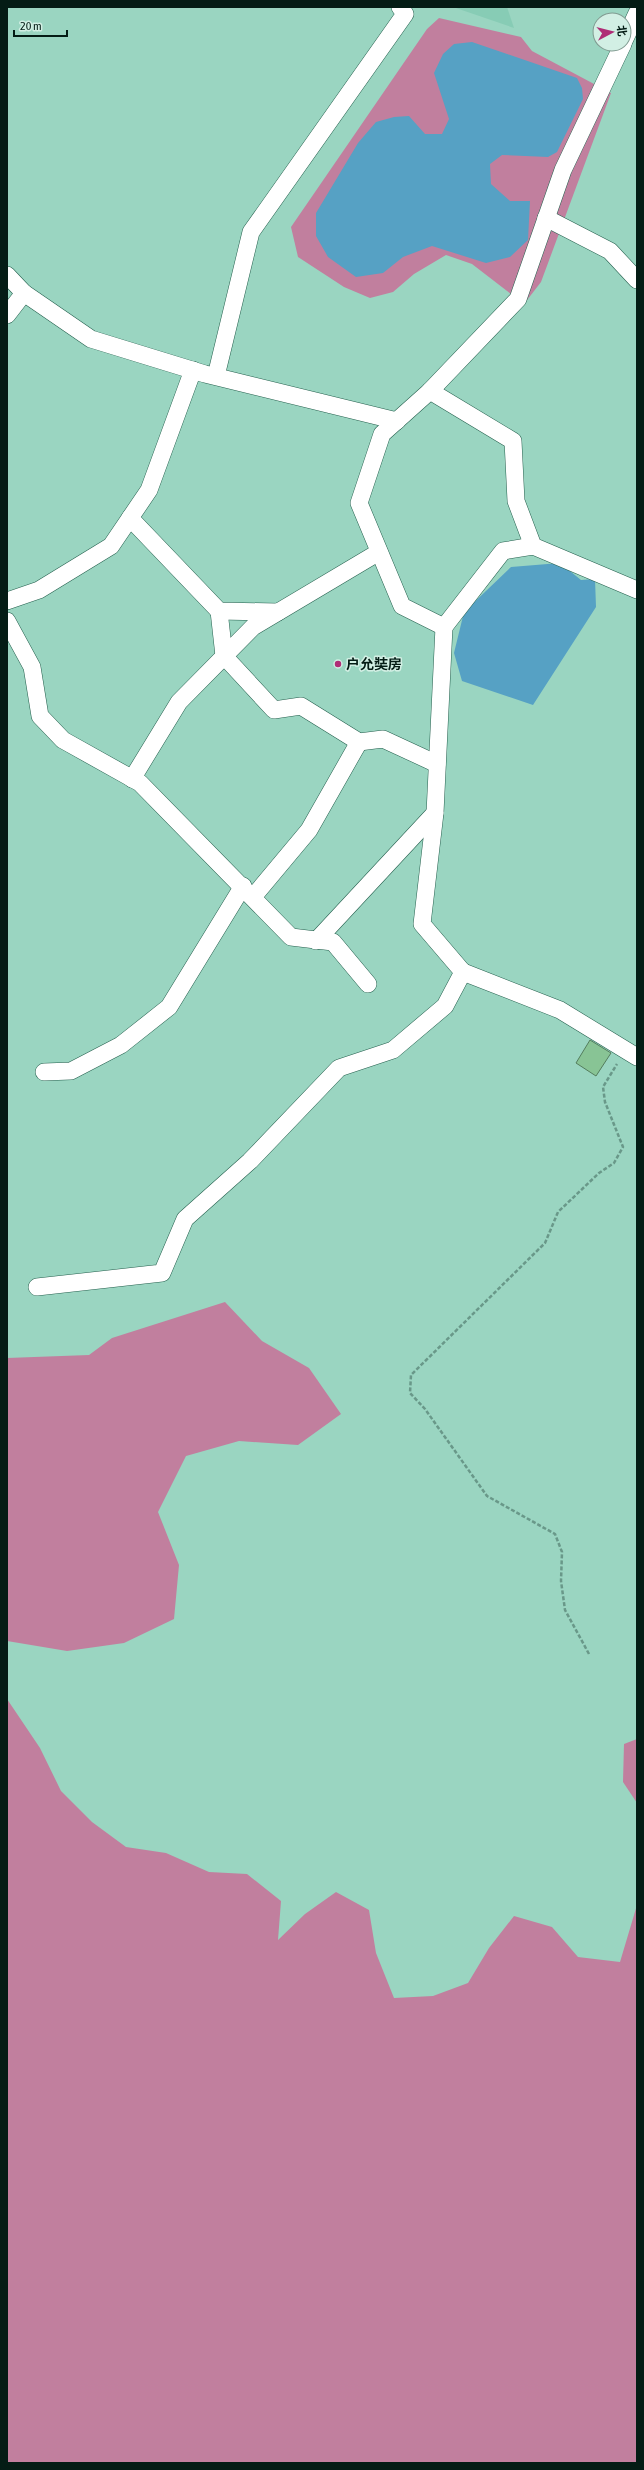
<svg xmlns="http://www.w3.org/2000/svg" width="644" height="2470" font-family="'Asap Condensed','Noto Sans SC',sans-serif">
	<rect width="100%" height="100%" fill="#9ad5c1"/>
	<!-- built -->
	<polygon fill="#87ccb5" points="453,7 507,7 514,28"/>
	<!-- green -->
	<g fill="#c17f9e">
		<polygon points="439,18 521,37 532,51 611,93 541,282 524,304 472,264 446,255 414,274 393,292 370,298 344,287 298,257 291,227 427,29"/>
		<polygon points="225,1302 262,1341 309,1368 341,1414 298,1445 239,1441 186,1456 158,1512 179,1565 174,1619 124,1643 67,1651 7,1641 7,1358 89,1355 112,1338"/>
		<polygon points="7,1699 40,1748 61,1791 92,1822 126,1847 166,1853 209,1872 247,1874 281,1901 278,1940 305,1914 336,1892 369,1910 376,1953 394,1998 433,1996 468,1983 489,1948 514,1916 552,1927 578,1957 620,1962 637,1905 637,2463 7,2463"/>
		<polygon points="637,1739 637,1803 623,1782 624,1744"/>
	</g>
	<!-- water -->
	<g fill="#56a1c4">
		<polygon points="472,42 577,78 582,88 583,99 557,152 548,157 502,155 490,164 491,184 510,201 530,201 528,240 510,257 486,263 432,246 403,257 383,273 356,277 328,257 316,236 316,213 358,143 376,122 394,117 409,116 425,134 442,134 449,119 434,73 443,54 454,44"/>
		<polygon points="560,563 581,580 595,579 596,607 533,705 462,681 454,653 464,612 511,567"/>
	</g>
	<!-- building -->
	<polygon fill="#88c495" stroke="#547d5d" points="590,1040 611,1053 596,1076 576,1063"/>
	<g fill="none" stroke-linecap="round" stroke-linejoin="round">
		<defs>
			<g id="minor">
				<polyline points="624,41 637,13"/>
				<polyline points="546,218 610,251 637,280"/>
				<polyline points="7,275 24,293 91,339 205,374 397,421"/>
				<polyline points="7,315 24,293"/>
				<polyline points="216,376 251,232 405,14 400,7"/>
				<polyline points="430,391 518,299 563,170 623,44"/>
				<polyline points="130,518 219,611 278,612"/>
				<polyline points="533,546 516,501 513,441 430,391 382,434 359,503 402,606 444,627 503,551 533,546 637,590"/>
				<polyline points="7,601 39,590 111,546 149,490 193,370"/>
				<polyline points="219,611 224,656 274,710 301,706 359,742 383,739 437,764"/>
				<polyline points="7,621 32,667 40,716 63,740 140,783 291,937 333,942 368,984"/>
				<polyline points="132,779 179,702 253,627 379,552"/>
				<polyline points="253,897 309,830 359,742"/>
				<polyline points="316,941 435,813"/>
				<polyline points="463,972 560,1010 637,1057"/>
				<polyline points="44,1072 71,1071 121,1045 169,1007 243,886"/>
				<polyline points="37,1287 162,1273 185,1219 250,1161 339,1068 393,1050 445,1006 463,972 422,924 435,813 444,627"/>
			</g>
		</defs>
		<!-- minor casing -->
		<use href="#minor" stroke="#25604e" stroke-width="18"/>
		<!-- path -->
		<polyline stroke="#699889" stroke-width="2.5" stroke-dasharray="4 2" stroke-linecap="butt" points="589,1654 565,1610 561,1581 562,1552 555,1534 487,1496 425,1409 410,1393 411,1375 545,1243 558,1212 599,1173 614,1163 623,1147 605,1102 603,1087 617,1064"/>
		<!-- minor -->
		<use href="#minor" stroke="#fff" stroke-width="17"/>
	</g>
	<!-- markers -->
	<circle fill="#af2d76" stroke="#d2efe4" stroke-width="1.5" cx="338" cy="664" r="4"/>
	<g text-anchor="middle" stroke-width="3" stroke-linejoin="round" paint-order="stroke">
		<!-- poi labels -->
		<g font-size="14" font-weight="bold" fill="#041c15" stroke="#d2efe4" text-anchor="start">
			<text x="346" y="669">户允奘房</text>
		</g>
	</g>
	<!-- border -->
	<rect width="644" height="2470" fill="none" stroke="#041c15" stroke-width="16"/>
	<!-- north arrow -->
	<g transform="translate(612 32) rotate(83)"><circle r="19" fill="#d2efe4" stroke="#809b91"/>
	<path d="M0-3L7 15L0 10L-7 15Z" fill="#af2d76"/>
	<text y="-6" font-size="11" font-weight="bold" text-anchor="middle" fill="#041c15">北</text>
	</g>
	<!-- scale -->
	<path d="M14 30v6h53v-6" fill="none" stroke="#041c15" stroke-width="2"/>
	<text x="20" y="30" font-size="12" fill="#041c15" stroke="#d2efe4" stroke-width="3" paint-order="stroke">20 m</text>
</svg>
